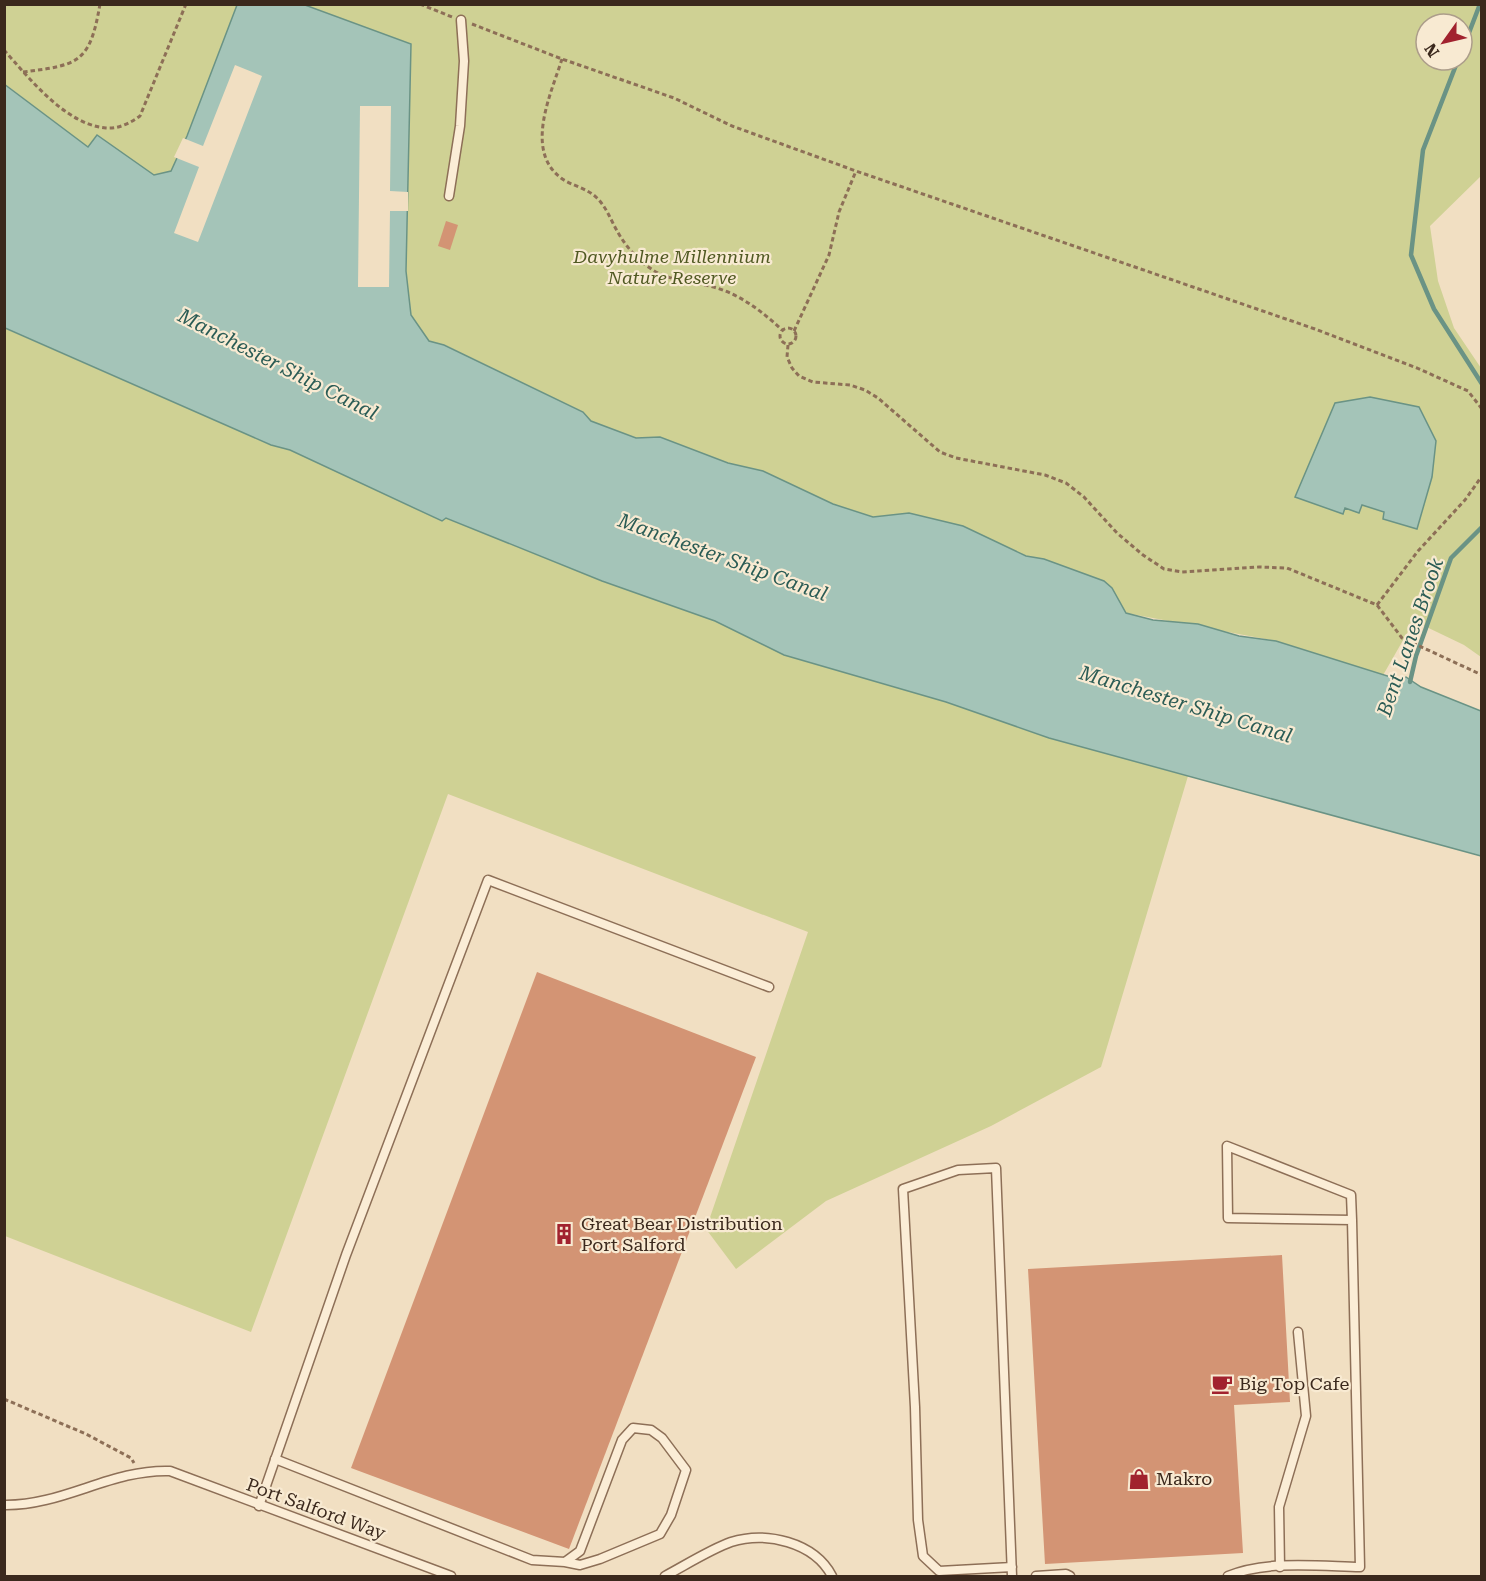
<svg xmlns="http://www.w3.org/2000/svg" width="1486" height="1581" font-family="'Roboto Serif',serif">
	<rect width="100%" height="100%" fill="#f1dfc2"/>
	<!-- green -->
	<g fill="#cfd194" fill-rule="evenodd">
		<polygon points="4,5 237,5 187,136 171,171 154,175 97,136 89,148 5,84"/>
		<path d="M305,5H1481V176L1430,226L1438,281L1454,328L1481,368V657L1464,645L1414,621L1382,677L1276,641L1126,613L1112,588L1044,559L1026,556L1001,544L909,513L873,517L833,504L763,471L728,463L660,437L636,438L591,421L583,412L445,345L429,341L411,315L406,271L411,44ZM1426,24H1462V60H1426Z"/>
		<polygon points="4,328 271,445 290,450 442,521 446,518 602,581 715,621 784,655 946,702 1049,738 1188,776 1101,1067 991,1126 826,1201 736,1269 706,1229 808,932 448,794 251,1332 5,1236"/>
	</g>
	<!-- water -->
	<g fill="#a4c4b8" stroke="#6a9385" stroke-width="1.5">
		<polygon points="237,5 305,5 411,44 406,271 411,315 429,341 444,345 583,412 591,421 636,438 660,437 728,463 763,471 833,504 873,517 909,513 963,526 1026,556 1044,559 1104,581 1112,588 1126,613 1153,620 1198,624 1239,636 1276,641 1400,680 1406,677 1421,687 1481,711 1481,856 1049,738 946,702 784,655 715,621 602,581 446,518 442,521 290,450 271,445 5,328 4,84 88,147 97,135 154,175 171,171 187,136"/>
		<polygon points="1370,397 1419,407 1436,441 1432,477 1417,529 1383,519 1384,512 1362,505 1359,513 1345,508 1343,514 1295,497 1335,403"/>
	</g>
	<!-- pier -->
	<g fill="#f1dfc2">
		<polygon points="235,65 262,76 198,242 174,233 199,167 174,157 183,138 203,146"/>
		<polygon points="360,106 391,106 390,191 408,192 408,211 390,211 389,287 358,287"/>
	</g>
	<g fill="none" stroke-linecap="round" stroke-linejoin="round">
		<!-- stream -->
		<g stroke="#6a9385" stroke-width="4.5">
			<polyline points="1462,51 1480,4"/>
			<polyline points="1458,60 1423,150 1411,255 1434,309 1482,384"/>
			<polyline points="1410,682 1416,656 1451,558 1482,527"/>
		</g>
	</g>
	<!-- building -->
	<g fill="#d39474">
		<polygon points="446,221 458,225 450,250 438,246"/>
		<polygon points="537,972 756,1057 569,1549 351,1468"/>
		<polygon points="1282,1255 1290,1402 1234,1405 1243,1553 1045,1564 1028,1269"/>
	</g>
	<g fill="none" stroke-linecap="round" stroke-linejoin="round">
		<defs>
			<g id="service">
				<polyline points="449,196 460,126 464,61 461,20"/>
				<polyline points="275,1459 532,1560 565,1562 580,1551 622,1440 633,1428 651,1430 662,1438 686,1470 671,1515 660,1534 600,1559 580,1565 565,1562"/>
				<path d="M4,1505C63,1506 111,1469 170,1471L451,1576"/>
				<polyline points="259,1506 346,1255 488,880 769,987"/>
				<polyline points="1012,1567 939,1571 923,1556 918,1520 915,1407 903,1189 958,1170 996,1168 1012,1576"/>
				<polyline points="1280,1567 1279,1507 1306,1416 1298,1332"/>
				<path d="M665,1576C684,1566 711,1549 731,1542C766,1531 814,1542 832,1576"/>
				<polyline points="1036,1576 1066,1574 1070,1576"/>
				<path d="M1228,1576C1266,1560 1319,1566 1360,1567L1352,1220L1351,1195L1227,1146L1228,1218L1352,1220"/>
			</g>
		</defs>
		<!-- service casing -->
		<use href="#service" stroke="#8d6f57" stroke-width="11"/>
		<!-- path -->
		<g stroke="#8d6f57" stroke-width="3" stroke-dasharray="4.5 3" stroke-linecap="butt">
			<polyline points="420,4 452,17"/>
			<polyline points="472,24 562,59 674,98 732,126 856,171 1315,329 1417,368 1468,391 1482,409"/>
			<path d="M4,50C29,78 66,125 106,128C119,129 130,123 140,116L186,4"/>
			<path d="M562,59C551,94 524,150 561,178C572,186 587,188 597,198C606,207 610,218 616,229C625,246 639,262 656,272C673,281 691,281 709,286C737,292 762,311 782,330"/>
			<path d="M23,72C79,65 90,63 100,4"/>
			<circle cx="788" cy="336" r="8"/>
			<polyline points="794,331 829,255 839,212 856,171"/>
			<polyline points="788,345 787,357 792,368 799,376 813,382 850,385 865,390 878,398 940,452 956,458 1045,475 1066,483 1084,497 1117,533 1143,555 1164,569 1182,572 1259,567 1287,568 1377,605 1402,638 1482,675"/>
			<polyline points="1377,605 1418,551 1465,500 1482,476"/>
			<polyline points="4,1399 86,1434 131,1458 134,1463"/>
		</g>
		<!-- service -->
		<use href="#service" stroke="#fbedd6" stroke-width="8"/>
	</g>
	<!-- icons -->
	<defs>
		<symbol id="building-bare" viewBox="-9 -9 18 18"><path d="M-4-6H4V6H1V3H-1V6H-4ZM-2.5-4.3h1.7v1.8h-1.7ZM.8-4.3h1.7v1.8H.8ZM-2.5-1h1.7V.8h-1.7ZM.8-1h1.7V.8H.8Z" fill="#a1222e" stroke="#f8ead2" stroke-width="2.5" paint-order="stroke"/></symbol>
		<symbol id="cafe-bare" viewBox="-9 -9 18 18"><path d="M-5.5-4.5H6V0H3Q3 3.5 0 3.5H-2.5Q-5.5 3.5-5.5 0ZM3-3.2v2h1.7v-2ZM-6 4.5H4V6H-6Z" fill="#a1222e" stroke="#f8ead2" stroke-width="2.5" paint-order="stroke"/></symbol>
		<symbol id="shop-bare" viewBox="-9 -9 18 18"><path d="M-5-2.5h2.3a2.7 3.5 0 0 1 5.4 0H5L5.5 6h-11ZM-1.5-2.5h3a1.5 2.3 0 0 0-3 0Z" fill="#a1222e" stroke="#f8ead2" stroke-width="2.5" paint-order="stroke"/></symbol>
	</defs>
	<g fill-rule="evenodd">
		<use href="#building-bare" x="549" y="1219" width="30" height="30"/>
		<use href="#cafe-bare" x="1207" y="1369" width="30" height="30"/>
		<use href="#shop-bare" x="1124" y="1464" width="30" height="30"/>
	</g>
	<g text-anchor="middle" stroke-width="4.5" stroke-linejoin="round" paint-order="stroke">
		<!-- park labels -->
		<g font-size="18" font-style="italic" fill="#505922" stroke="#f8ead2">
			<text x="672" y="263">Davyhulme Millennium<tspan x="672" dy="21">Nature Reserve</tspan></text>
		</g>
		<!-- poi labels -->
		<g font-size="18" fill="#3b291d" stroke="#f8ead2" text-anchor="start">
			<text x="581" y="1230">Great Bear Distribution<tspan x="581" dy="21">Port Salford</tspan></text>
			<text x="1239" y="1390">Big Top Cafe</text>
			<text x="1156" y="1485">Makro</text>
		</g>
		<!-- street labels -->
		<g font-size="18" fill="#3b291d" stroke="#f8ead2">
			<text transform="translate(316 1509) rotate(20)" y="6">Port Salford Way</text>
		</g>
		<!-- water labels -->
		<g font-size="20" font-style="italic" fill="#2b5c55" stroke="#f8ead2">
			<text transform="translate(278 364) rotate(27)" y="7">Manchester Ship Canal</text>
			<text transform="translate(723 557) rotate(20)" y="7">Manchester Ship Canal</text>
			<text transform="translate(1410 637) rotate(-71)" y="7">Bent Lanes Brook</text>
			<text transform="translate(1186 704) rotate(17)" y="7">Manchester Ship Canal</text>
		</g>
	</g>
	<!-- border -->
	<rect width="1486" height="1581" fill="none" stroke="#3b291d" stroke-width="12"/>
	<!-- north arrow -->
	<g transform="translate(1444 42) rotate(236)"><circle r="28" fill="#f8ead2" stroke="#ac9d8a" stroke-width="1.5"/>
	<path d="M0-4.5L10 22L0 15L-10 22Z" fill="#a1222e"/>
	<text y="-9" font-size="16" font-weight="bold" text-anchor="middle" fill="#3b291d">N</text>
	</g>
</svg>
